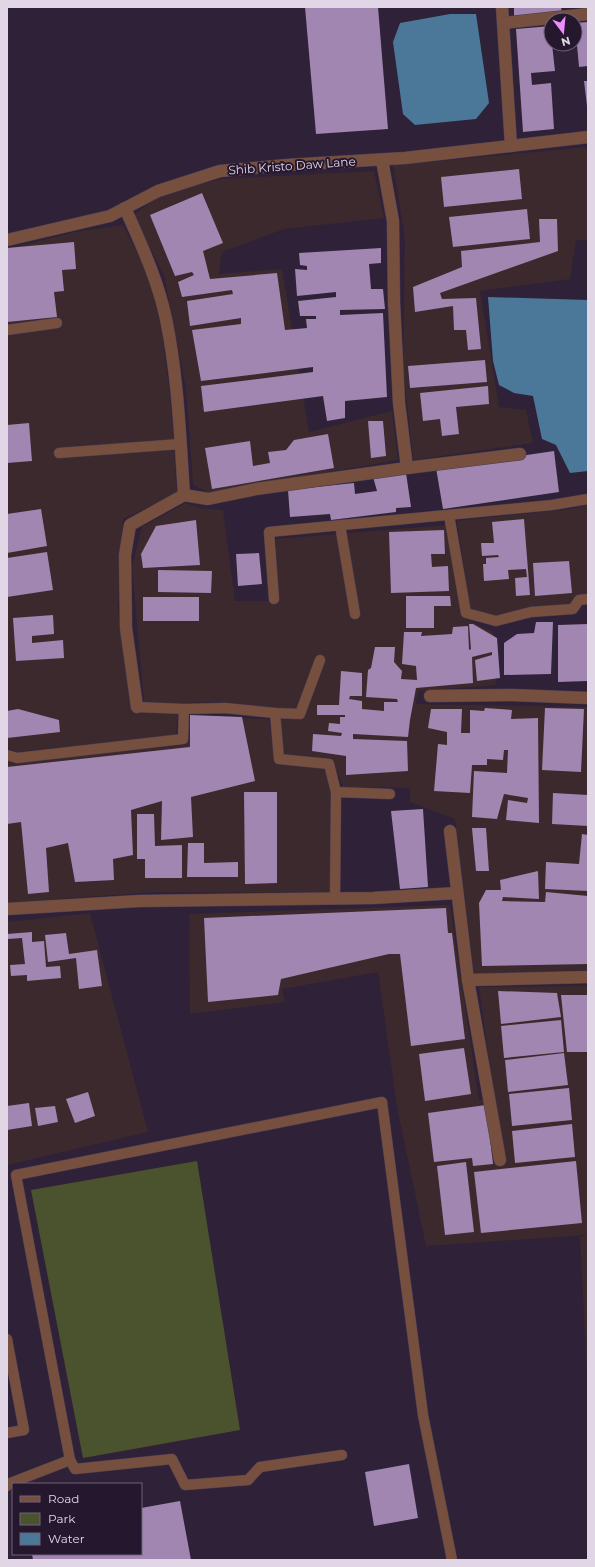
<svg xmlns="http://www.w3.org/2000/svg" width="595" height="1567" font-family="Montserrat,sans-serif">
	<rect width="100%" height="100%" fill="#2f2138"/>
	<!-- industrial -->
	<g fill="#3c292d">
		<polygon points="588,147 588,241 576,240 570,279 480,291 499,407 526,410 533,443 413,460 403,366 405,239 393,165"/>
		<polygon points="374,171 384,218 284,229 222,252 219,274 282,269 309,432 392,411 398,460 208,493 193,484 186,389 164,275 133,215 160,196 220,179"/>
		<polygon points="123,225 150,278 162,331 171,404 177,494 123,519 118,607 133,711 178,715 176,735 18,752 7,748 7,249 75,232"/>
		<polygon points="186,503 199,508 223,510 235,601 277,601 276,539 446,525 462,617 493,632 496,685 418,691 416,704 588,707 588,970 474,975 455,819 410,802 410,788 343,787 332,759 284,756 277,709 223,702 144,704 132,567 142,527"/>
		<polygon points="588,505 588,595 571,607 522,609 494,616 470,608 457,521 570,509"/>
		<polygon points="187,717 269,719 275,762 326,767 331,797 330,893 155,892 7,903 7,761 15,761 186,745"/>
		<polygon points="450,905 479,1100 494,1099 479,987 588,986 588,1394 580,1237 587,1235 426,1246 397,1107 378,972 282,989 285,1002 190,1014 189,914"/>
		<polygon points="90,913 148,1132 7,1165 7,922"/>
	</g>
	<!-- green -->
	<polygon fill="#4a532e" points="197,1161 240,1430 83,1458 31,1190"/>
	<!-- water -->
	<g fill="#4b7898">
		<polygon points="450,14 476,14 489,103 476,119 415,125 403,114 393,42 400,23"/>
		<polygon points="488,297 588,300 588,471 570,473 556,445 542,439 533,396 514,393 499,385 493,361"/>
	</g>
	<!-- building -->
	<g fill="#a086b1">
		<polygon points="305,7 378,7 388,129 316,134"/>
		<polygon points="514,7 561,7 562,13 514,16"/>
		<polygon points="588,22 588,66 579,67 575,23"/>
		<polygon points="551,26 551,44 552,44 555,71 531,73 532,85 551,83 554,129 523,132 516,29"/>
		<polygon points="584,81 588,81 588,106 587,106"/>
		<polygon points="519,169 522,199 444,207 441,177"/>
		<polygon points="202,193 223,243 203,251 210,279 277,273 285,330 307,328 306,319 316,319 316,316 300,316 298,301 336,297 336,292 297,296 295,269 307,270 307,266 300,265 299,253 381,248 381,263 369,264 371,289 383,289 385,309 340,310 340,315 383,313 387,397 345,401 345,418 327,421 323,396 204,412 201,386 313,372 313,367 201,381 192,330 241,324 241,318 190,326 187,301 233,294 232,290 182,297 178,282 194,275 192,272 175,276 150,215"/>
		<polygon points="527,209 530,239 453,247 449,217"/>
		<polygon points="539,219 557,219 558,251 440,293 442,299 476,298 481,349 468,350 466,330 454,330 453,306 415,312 413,287 462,267 461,251 540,242"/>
		<polygon points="74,242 76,269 62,270 64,291 54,292 57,317 7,322 7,248"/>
		<polygon points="485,360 487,382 410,388 408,366"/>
		<polygon points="488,386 489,404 456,407 459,434 442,436 440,419 423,421 420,393"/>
		<polygon points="368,421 383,421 386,456 371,458"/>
		<polygon points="29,423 32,461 7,463 7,425"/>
		<polygon points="328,434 334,468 212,489 205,448 250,441 253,466 270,463 268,452 286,450 294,440"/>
		<polygon points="554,451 559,492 443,509 436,468"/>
		<polygon points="406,473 411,507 396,508 396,512 331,520 330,514 290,517 288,490 354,483 355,494 377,491 373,477"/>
		<polygon points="41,509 47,546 7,553 7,514"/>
		<polygon points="524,519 530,595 516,596 515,578 527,577 526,569 508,570 509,579 484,581 483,564 486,564 486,558 499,557 498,555 482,556 481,543 494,543 492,522"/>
		<polygon points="196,520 200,565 143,568 141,554 156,526"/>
		<polygon points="444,530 445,554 431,554 432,567 448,566 449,591 391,593 389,532"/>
		<polygon points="47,552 53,590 7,597 7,558"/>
		<polygon points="259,553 262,584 238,586 236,554"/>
		<polygon points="569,561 572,593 535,596 533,563"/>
		<polygon points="158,570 212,571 211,593 158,592"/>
		<polygon points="406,596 450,596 451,606 434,606 434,628 406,628"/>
		<rect x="143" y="597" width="56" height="24"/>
		<polygon points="53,615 54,634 32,636 32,643 63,640 64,658 16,661 13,618"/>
		<polygon points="536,622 553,622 551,674 504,675 504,643 517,634 534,633"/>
		<polygon points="469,624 473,624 497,638 500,678 477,681 475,660 492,655 492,652 472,657 473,683 416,688 410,720 408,737 353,734 353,739 407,741 408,771 346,775 346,756 312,751 313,734 341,736 342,733 328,731 329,723 340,724 340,717 345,717 345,715 317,715 317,705 339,705 341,671 362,673 362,696 350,696 349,699 362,701 362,709 384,711 384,702 398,702 397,699 366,697 368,670 371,668 375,647 395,647 394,662 402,671 401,679 417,680 416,666 402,664 404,632 422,632 421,636 452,634 453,627 468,626 469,650 471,649"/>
		<polygon points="588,624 588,681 558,682 558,625"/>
		<polygon points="485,708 512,710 511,719 538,718 539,823 506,820 508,800 527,803 528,798 504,794 497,819 472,817 474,771 507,773 508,750 504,750 503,760 487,759 487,765 472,765 470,793 434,791 438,744 447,745 447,732 428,728 431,709 462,709 461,733 470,733 470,710 484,711"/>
		<polygon points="545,708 584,709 581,772 542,770"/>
		<polygon points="18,709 59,720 60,732 7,738 7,711"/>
		<polygon points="190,715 242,717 255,781 191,797 193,837 161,840 162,801 131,810 133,855 113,859 114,880 75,882 68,843 46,848 49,892 28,894 21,822 7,824 7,767 190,747"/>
		<polygon points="244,792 277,792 277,883 245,884"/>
		<polygon points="553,793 588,795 588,826 552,824"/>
		<polygon points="423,809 428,887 400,889 391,811"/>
		<polygon points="137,814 154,814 155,846 182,845 182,878 145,878 145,859 137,859"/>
		<polygon points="472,828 486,828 489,871 476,871"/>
		<polygon points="582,834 588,835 588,891 545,889 546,862 579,864"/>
		<polygon points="188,843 204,843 204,863 238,862 238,877 187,877"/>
		<polygon points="538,871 539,899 503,897 502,901 545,902 546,892 588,896 588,964 482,966 479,903 486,890 501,890 500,880"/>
		<polygon points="446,908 448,933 452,933 465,1039 411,1046 400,954 389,954 281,979 278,995 208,1002 204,918"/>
		<polygon points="32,932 32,942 44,941 46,967 60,966 61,978 27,981 27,975 11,976 10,965 25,964 22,938 8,939 7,934"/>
		<polygon points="66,933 69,954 97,950 102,986 79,989 76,958 48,962 45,935"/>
		<polygon points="498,991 557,993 561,1017 501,1024"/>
		<polygon points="561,995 588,995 588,1052 567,1052"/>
		<polygon points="561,1020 564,1052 504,1058 501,1026"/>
		<polygon points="464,1048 471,1094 425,1101 419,1054"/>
		<polygon points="564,1053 568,1085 508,1092 505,1060"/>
		<polygon points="569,1088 572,1120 512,1126 509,1094"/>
		<polygon points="88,1092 95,1116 75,1123 66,1099"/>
		<polygon points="29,1103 32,1126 7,1130 7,1106"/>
		<polygon points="486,1105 493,1164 473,1166 472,1158 434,1162 428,1113"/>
		<polygon points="55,1106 58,1122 38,1126 35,1108"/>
		<polygon points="572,1124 575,1157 515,1163 512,1131"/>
		<polygon points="576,1161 582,1223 481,1233 474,1172"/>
		<polygon points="466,1162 474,1232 445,1235 437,1166"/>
		<polygon points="409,1464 418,1518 374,1526 365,1472"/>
		<polygon points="180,1501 191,1560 33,1560 32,1554 141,1554 141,1508"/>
	</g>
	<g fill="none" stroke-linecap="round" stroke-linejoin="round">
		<defs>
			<g id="lane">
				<polyline points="7,330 57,323"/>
				<polyline points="59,453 180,444"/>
				<polyline points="449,515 466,613 496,621 531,612 573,609 579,600 588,599"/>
				<polyline points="340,525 355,614"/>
				<polyline points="274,599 269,532 552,505 588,499"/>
				<polyline points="320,660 300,714 275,713 279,759 329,764 336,792"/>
				<polyline points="137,707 184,709 225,708 275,713"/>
				<polyline points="7,755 17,758 183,739 184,709"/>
				<polyline points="335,898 336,792 390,794"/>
				<polyline points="7,1339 24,1430 7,1433"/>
				<polyline points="70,1460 75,1469 172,1459 185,1485 248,1480 260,1467 342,1455"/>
				<polyline points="7,1486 8,1484 70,1460 16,1175 382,1102 423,1415 452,1560"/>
			</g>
			<g id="street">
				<polyline points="502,7 511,146"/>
				<polyline points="504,23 588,14"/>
				<polyline points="382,160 393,221 394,302 399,403 407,468"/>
				<path d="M125,208C141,244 158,280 166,319C178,377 180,436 184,495L130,525L125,555L126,628L137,707"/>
				<polyline points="7,240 110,216 158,191 220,171 287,165 405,158 588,137"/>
				<polyline points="184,495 208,499 256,489 407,468 520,454"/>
				<polyline points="430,696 511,695 588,698"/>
				<polyline points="450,831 468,980 500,1160"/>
				<polyline points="7,909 139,901 373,898 457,893"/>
				<polyline points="468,980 588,977"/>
			</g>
		</defs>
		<!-- lane casing -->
		<use href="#lane" stroke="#4b3e54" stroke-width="11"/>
		<!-- street casing -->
		<use href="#street" stroke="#4b3e54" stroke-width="13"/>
		<!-- lane -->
		<use href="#lane" stroke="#764f3f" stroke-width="10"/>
		<!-- street -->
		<use href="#street" stroke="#764f3f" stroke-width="12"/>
	</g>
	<g text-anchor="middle" stroke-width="4" stroke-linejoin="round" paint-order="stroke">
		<!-- street labels -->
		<g font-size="12" fill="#e0d6e6" stroke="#25172e">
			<text transform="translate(292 166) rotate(-4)" y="4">Shib Kristo Daw Lane</text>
		</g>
	</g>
	<!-- border -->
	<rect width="595" height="1567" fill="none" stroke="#e0d6e6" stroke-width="16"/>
	<!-- legend -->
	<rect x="12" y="1483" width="130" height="72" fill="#25172e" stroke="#706378"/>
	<rect x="20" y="1496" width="20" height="6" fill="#764f3f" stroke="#706378"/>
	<text x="48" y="1503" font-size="12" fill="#e0d6e6">Road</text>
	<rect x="20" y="1513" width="20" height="12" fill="#4a532e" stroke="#706378"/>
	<text x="48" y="1523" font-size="12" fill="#e0d6e6">Park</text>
	<rect x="20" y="1533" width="20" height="12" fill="#4b7898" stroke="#706378"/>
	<text x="48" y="1543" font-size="12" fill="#e0d6e6">Water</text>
	<!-- north arrow -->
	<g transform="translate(563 32) rotate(164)"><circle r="19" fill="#25172e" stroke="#706378"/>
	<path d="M0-3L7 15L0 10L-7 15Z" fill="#eb8dfc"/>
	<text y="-6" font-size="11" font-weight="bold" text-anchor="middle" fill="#e0d6e6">N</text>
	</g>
</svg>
